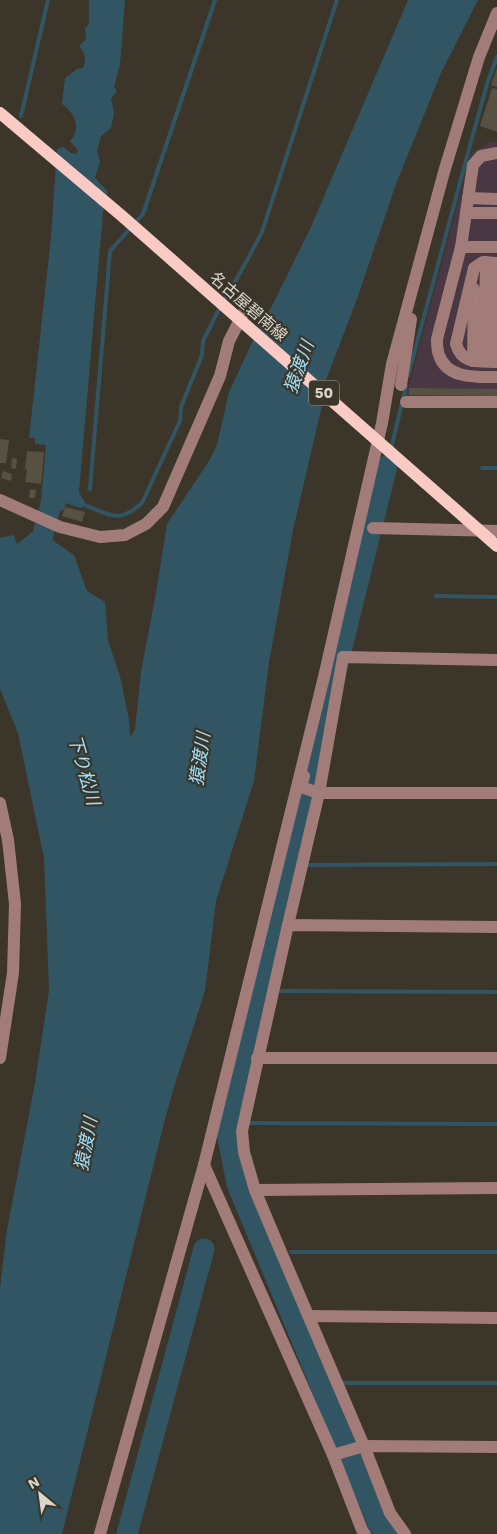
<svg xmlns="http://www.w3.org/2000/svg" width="497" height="1534" font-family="'Work Sans','Noto Sans JP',sans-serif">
	<rect width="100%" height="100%" fill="#3b3629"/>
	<!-- commercial -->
	<polygon fill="#493844" points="490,142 497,142 497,398 406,397 471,154"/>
	<!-- water -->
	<g fill="#325564">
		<path d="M89,0H125L120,64L114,87L117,91L111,99L114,113L111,128L101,136L97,151L100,162L95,177C99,184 104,186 108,192L103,212L79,492L87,506L80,508L66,503L63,511L58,509L55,517L43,511L47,504L41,501L46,445L35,444V438H29L51,237L57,149L63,147L71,153L76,154L78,150L70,141C82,128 75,113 62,104L65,78L77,69L83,68C87,58 85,54 79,46L86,39L85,29L89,23Z"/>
		<polygon points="408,0 478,0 441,73 396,184 357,299 326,380 324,397 293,530 278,613 269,662 254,781 216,901 205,991 174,1087 164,1123 62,1534 0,1534 0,1288 7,1230 35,1083 49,990 44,858 18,733 0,689 0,538 14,535 17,544 36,529 74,555 87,591 105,602 108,640 121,680 129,720 130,737 135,729 141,672 156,593 167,524 209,461 217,445 229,392 262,321 271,308 310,229"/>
	</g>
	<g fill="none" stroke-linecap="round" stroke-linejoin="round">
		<!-- stream -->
		<g stroke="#325564" stroke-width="4">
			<polyline points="21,116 48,0"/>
			<polyline points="224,301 245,264 262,232 337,0"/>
			<polyline points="408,376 472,138 488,81 497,57"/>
			<polyline points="387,466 406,386"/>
			<polyline points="482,468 497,468"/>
			<polyline points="90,489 110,251 143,214 215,0"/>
			<path d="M87,506C112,516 120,523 142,503L180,421L181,407L202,355L203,341L220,307"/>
			<polyline points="436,596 497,597"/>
			<polyline points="291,865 497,864"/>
			<polyline points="261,991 270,991"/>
			<polyline points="277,991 497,992"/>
			<polyline points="229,1123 497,1124"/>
			<polyline points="265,1252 270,1252"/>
			<polyline points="291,1252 497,1252"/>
			<polyline points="320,1383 497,1383"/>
		</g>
		<!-- river -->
		<g stroke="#325564" stroke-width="21">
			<polyline points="38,562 43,534 56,485"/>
			<polyline points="127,1534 204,1249"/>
			<polyline points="386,1534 377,1521 237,1184 227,1132 308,795 340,655 387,466"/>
		</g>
	</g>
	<!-- building -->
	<g fill="#575143">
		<polygon points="497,68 497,87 491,85"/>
		<polygon points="492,88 497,89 497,132 480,126"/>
		<polygon points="409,388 497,389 497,396 409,395"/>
		<polygon points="0,439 9,440 6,463 0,463"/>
		<polygon points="27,451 44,452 41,484 25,482 27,469 25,469"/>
		<polygon points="12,458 17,459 16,469 11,468"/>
		<polygon points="3,471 12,474 11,481 1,478"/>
		<polygon points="30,489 36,490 35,498 29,498"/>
		<polygon points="65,507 85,512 82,522 62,516"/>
	</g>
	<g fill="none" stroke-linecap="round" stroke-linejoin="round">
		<!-- minor -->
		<g stroke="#a27c79" stroke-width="12">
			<polyline points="497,153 481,156 473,165 461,247 497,247"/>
			<polyline points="468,198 497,199"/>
			<polyline points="466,213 497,213"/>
			<path d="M461,247L437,339C437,344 437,350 439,355C447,379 476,377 497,377"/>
			<path d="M497,263L483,262L474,268L456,344C462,365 479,361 497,362"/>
			<polyline points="473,361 474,289"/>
			<polyline points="484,361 486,262"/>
			<polyline points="495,362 497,263"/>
			<polyline points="401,385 411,319"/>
			<polyline points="406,402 497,402"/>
			<polyline points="0,500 60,527 100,537 125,535 146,524 163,507 220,376 229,341 246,308"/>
			<polyline points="373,528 497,531"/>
			<polyline points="304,776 301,787 319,793 343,657 497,660"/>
			<polyline points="0,803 8,840 15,904 13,973 0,1058"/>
			<polyline points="288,925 319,793 497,793"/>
			<polyline points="257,1058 497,1058"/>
			<polyline points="204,1165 333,1455 362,1530 365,1534"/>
			<polyline points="255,1190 497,1188"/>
			<polyline points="309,1316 497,1318"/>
			<polyline points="333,1455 364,1446 497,1447"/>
			<polyline points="100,1534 204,1165 324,677 382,423 392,364 444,172 479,57 497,13"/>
			<polyline points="405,1534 390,1513 364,1446 281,1252 255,1190 244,1152 242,1131 288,925 497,927"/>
		</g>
		<!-- major -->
		<polyline stroke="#facac5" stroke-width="12" points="0,113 122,216 497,546"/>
	</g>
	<g text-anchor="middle" stroke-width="4.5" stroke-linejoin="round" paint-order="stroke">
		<!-- shield labels -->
		<rect fill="#3b3629" stroke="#aaa69c" stroke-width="1" x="309" y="380.5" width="30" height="25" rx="4"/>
		<g font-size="15" font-weight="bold" fill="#d9d6ce">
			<text x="324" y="398">50</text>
		</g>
		<!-- street labels -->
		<g font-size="16" fill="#d9d6ce" stroke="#3b3629">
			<text transform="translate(249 306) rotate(41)" y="6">名古屋碧南線</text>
		</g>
		<!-- water labels -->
		<g font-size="18" font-style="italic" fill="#9fe0fe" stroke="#3b3629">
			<text transform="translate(299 367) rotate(-70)" y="6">猿渡川</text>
			<text transform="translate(200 759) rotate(-82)" y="6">猿渡川</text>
			<text transform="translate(84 770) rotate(74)" y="6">下り松川</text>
			<text transform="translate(86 1144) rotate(-79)" y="6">猿渡川</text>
		</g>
	</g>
	<!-- north arrow -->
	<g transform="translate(40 1494) rotate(331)" stroke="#3b3629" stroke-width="4" paint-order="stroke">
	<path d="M0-4L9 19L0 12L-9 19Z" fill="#d9d6ce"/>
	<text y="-8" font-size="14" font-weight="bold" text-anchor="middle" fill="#d9d6ce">N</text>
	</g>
</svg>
